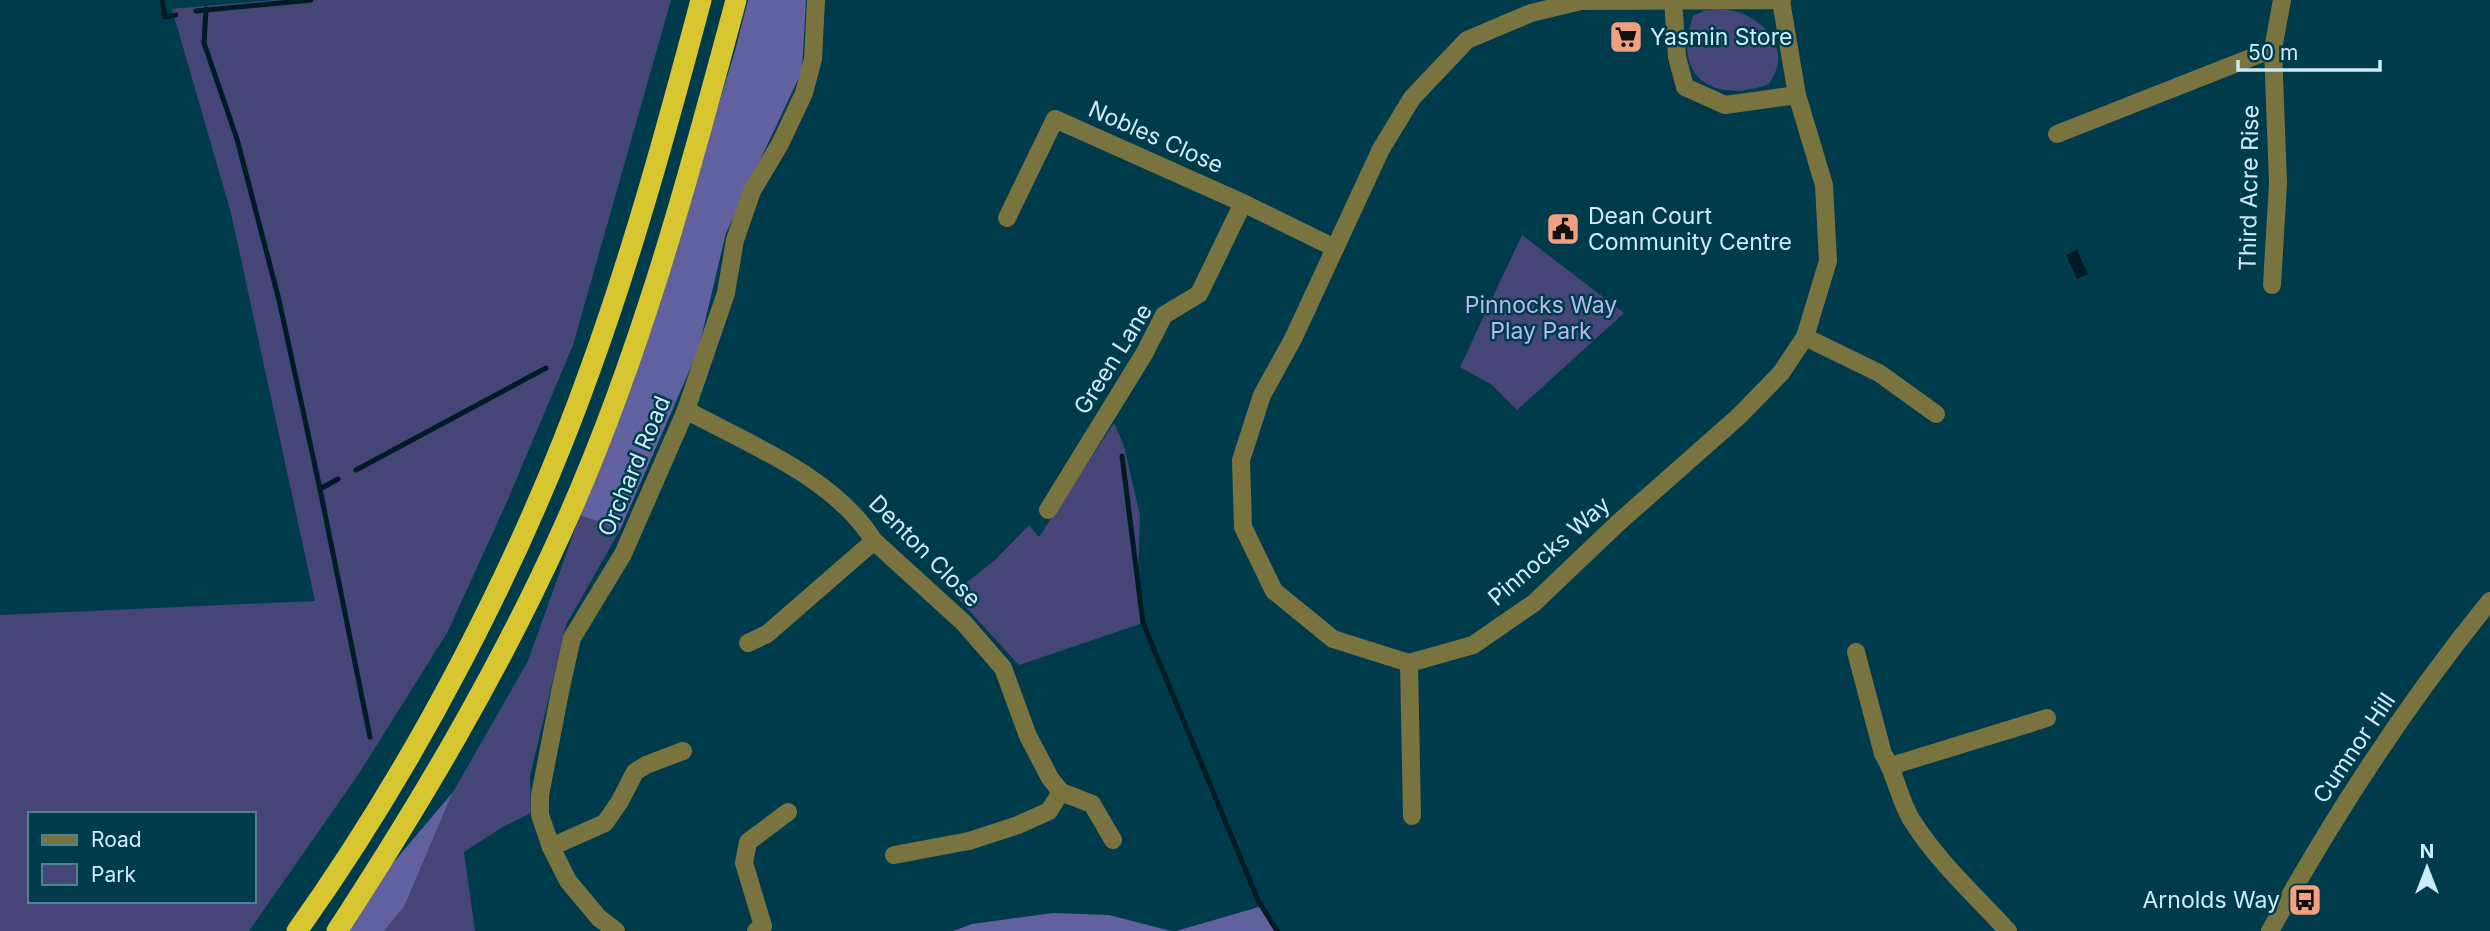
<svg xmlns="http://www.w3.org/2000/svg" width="2490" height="931" font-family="Inter,sans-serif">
	<rect width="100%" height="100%" fill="#003b4b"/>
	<!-- green -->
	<g fill="#454578" fill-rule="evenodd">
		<path d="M274,0H671L573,345L506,504L447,633L358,775L249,931H0V615L315,601L231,213L172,9ZM30,814H254V901H30Z"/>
		<path d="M1706,10C1713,10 1721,9 1729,10C1753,13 1782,36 1778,63C1777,70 1772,78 1769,84C1713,105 1671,76 1693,16Z"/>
		<polygon points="1522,235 1624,313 1517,410 1492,385 1460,367"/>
		<polygon points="1114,423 1124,446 1140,515 1138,578 1143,623 1019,665 953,593 995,560 1029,525 1039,537"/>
		<polygon points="580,515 620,530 566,625 530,776 531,813 501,828 464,852 475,931 384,931 404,907 453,792 528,661"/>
	</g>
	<!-- forest -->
	<g fill="#6161a0">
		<polygon points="748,0 806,0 802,71 726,233 698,351 620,530 580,515 646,342 735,51"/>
		<polygon points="453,792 404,907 384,931 344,931 387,870"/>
		<polygon points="1259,907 1276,931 1176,931"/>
		<polygon points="1053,913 1109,915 1171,931 953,931 972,924"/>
	</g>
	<!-- water -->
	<polygon fill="#001b24" points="2077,250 2088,274 2077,279 2066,255"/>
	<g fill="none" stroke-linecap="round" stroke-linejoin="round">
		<!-- stream -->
		<g stroke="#001b24" stroke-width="5">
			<polyline points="162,0 165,17 176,15"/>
			<polyline points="206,9 204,43 237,139 279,300 320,489 370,737"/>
			<polyline points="196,11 311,0"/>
			<polyline points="1122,456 1143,623 1258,900 1277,931"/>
			<polyline points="356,470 546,368"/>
			<polyline points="320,489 338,479"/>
		</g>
		<!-- minor -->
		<g stroke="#797340" stroke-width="18">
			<polyline points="1673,0 1677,57 1685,87 1725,105 1797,95"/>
			<polyline points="1781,1 1797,95 1824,185 1828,261 1805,337 1781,373 1738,417 1618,523 1534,603 1473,645 1409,663 1333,639 1274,591 1243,527 1241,460 1262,395 1293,339 1381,149 1412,98 1467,40 1531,13 1581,1 1782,0"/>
			<polyline points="2057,134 2273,49"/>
			<polyline points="1007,218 1055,119 1243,203 1335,248"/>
			<polyline points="2272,285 2278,183 2273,49 2282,0"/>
			<polyline points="1805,337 1879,373 1936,414"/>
			<path d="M686,410C750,445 834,477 874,541L964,623L1003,668L1028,736L1050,778L1061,792L1092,804L1113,840"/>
			<polyline points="1048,510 1144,354 1164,315 1199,294 1243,203"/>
			<polyline points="748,643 767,634 874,541"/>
			<path d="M1856,652L1883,754C1896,774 1899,799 1911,819C1937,861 1975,895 2008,931"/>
			<polyline points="1409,663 1412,816"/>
			<polyline points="1891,766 2047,718"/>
			<polyline points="551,847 605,823 620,801 635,772 646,765 683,751"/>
			<polyline points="894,855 969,841 1018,825 1049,811 1061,792"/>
			<polyline points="616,931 599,918 568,881 551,847 540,815 540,795 561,687 572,638 623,554 686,410 726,293 735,240 752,191 780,144 804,93 813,59 816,0"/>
			<polyline points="756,931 763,926 744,863 748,842 788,812"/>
			<path d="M2270,931C2334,815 2407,703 2490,601"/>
		</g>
		<!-- highway -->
		<g stroke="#d8c631" stroke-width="21">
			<path d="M297,931C416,764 521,563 590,370C634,249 668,124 701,0"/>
			<path d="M337,931C421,802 499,671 562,531C639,361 688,180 736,0"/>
		</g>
	</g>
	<!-- icons -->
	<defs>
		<symbol id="supermarket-square" viewBox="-11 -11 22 22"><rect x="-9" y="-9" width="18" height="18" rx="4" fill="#f2a080" stroke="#003b4b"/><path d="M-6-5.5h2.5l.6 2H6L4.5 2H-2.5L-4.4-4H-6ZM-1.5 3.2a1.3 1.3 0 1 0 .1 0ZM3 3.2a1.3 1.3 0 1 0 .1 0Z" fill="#111"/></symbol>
		<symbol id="civic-square" viewBox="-11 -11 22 22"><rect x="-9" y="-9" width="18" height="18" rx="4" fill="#f2a080" stroke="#003b4b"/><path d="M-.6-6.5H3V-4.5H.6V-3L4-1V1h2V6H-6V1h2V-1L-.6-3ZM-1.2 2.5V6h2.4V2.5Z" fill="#111"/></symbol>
		<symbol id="bus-square" viewBox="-11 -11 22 22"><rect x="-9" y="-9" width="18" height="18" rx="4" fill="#f2a080" stroke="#003b4b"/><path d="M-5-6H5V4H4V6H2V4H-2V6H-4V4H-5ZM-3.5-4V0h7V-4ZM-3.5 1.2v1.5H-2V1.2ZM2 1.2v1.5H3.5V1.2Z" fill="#111"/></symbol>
	</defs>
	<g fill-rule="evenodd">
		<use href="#supermarket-square" x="1607" y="18" width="38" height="38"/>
		<use href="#civic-square" x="1544" y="210" width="38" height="38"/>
		<use href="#bus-square" x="2286" y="881" width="38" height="38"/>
	</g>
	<g text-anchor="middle" stroke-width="5" stroke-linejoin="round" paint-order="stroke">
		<!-- poi labels -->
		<g font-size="23" fill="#cbecf8" stroke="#003b4b" text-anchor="start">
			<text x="1650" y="45">Yasmin Store</text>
			<text x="1588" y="224">Dean Court<tspan x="1588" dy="26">Community Centre</tspan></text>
			<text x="2280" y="908" text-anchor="end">Arnolds Way</text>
		</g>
		<!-- street labels -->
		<g font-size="23" fill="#cbecf8" stroke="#003b4b">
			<text transform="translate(1156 137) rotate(24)" y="8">Nobles Close</text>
			<text transform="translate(2249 188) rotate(-89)" y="8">Third Acre Rise</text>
			<text transform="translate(1113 359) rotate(-58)" y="8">Green Lane</text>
			<text transform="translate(634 466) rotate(-67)" y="8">Orchard Road</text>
			<text transform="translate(925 551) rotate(45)" y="8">Denton Close</text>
			<text transform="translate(1549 551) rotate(-41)" y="8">Pinnocks Way</text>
			<text transform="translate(2354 748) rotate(-56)" y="8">Cumnor Hill</text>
		</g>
		<!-- park labels -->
		<g font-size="23" fill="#b6b9ef" stroke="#003b4b">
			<text x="1541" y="313">Pinnocks Way<tspan x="1541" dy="26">Play Park</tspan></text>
		</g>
	</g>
	<!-- legend -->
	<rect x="28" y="812" width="228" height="91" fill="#003b4b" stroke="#518290" stroke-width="2"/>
	<rect x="42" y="835" width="35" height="10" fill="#797340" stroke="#518290" stroke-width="2"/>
	<text x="91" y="847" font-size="21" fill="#cbecf8">Road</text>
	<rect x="42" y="864" width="35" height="21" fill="#454578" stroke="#518290" stroke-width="2"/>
	<text x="91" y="882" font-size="21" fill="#cbecf8">Park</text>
	<!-- north arrow -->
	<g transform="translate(2427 868)" stroke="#003b4b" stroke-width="5" paint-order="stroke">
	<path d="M0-5L12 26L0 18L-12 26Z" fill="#cbecf8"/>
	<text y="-10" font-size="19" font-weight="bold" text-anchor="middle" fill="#cbecf8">N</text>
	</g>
	<!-- scale -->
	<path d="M2238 60v10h142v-10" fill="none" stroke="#cbecf8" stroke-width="3.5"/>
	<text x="2248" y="60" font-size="21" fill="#cbecf8" stroke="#003b4b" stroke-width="5" paint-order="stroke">50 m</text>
</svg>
